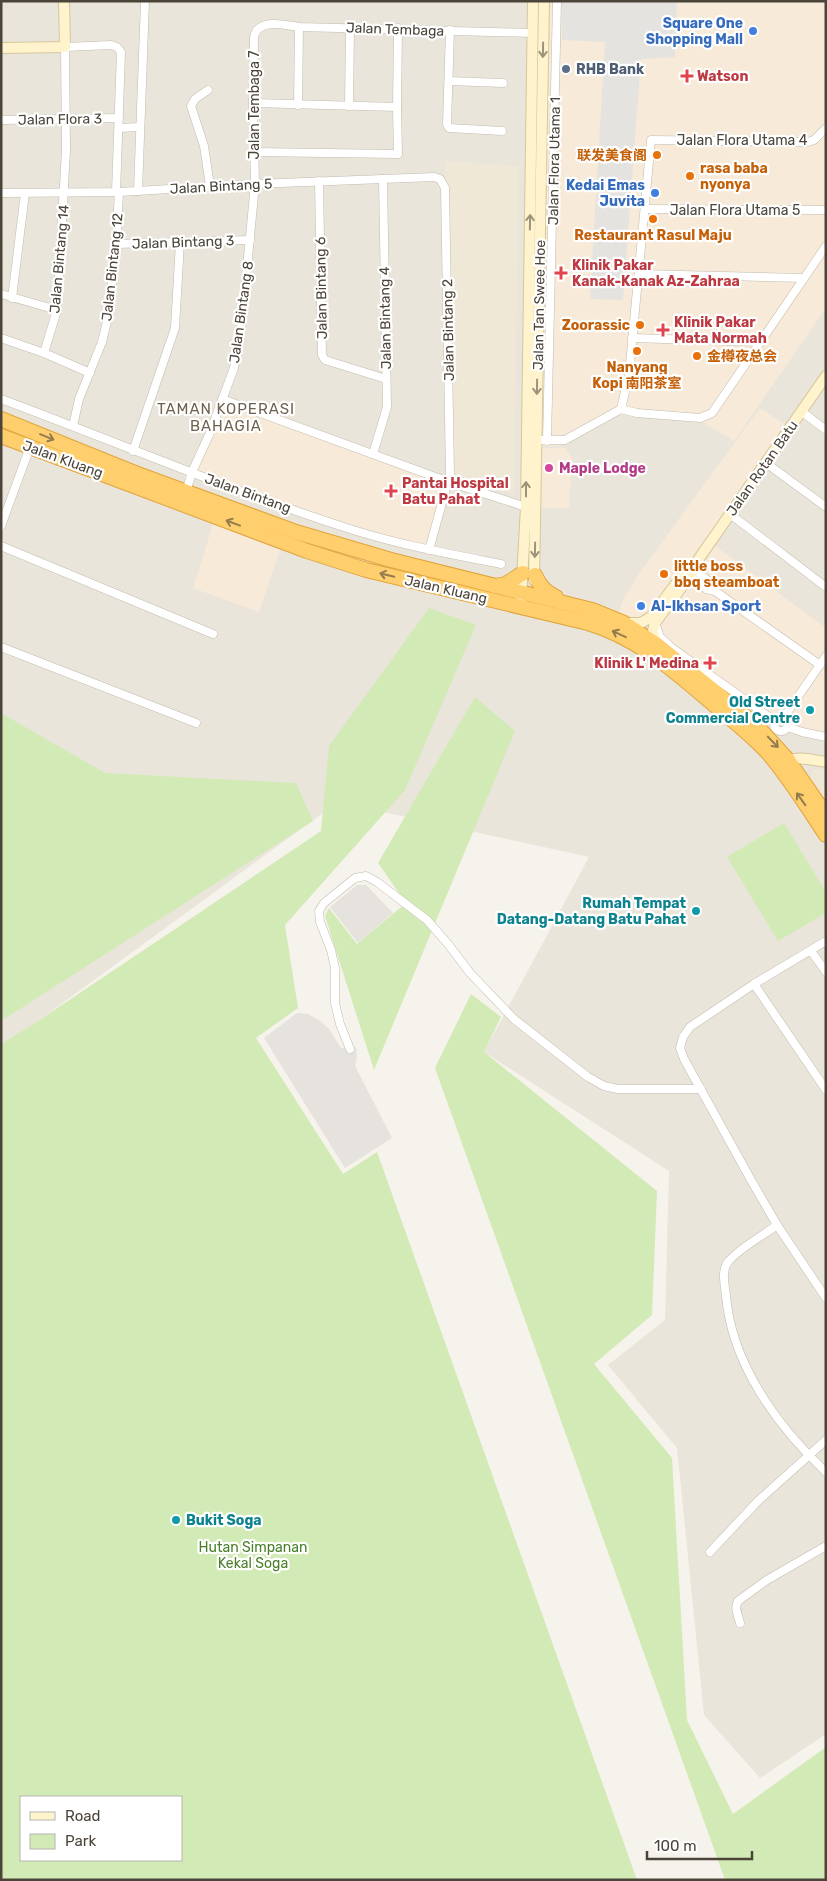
<svg xmlns="http://www.w3.org/2000/svg" width="827" height="1881" font-family="Rubik,'Noto Sans SC',sans-serif">
	<rect width="100%" height="100%" fill="#f6f3ec"/>
	<!-- residential -->
	<polygon fill="#eae5da" points="1,1 826,1 826,1734 760,1778 704,1715 677,1448 608,1365 665,1320 669,1171 484,1052 589,857 338,802 38,1021 1,1044"/>
	<!-- commercial -->
	<g fill="#f7ead8">
		<polygon points="546,1 826,1 826,308 734,441 701,421 616,414 560,446 538,446"/>
		<polygon points="221,396 452,481 431,553 189,474 207,433"/>
		<polygon points="760,408 787,426 695,558 687,563 650,612 638,620 617,616 624,598 638,575"/>
		<polygon points="540,448 565,448 572,457 569,508 540,508"/>
		<polygon points="213,524 280,550 259,612 193,588"/>
		<polygon points="714,545 826,628 826,658 787,714 773,717 674,647 662,635 659,626"/>
		<polygon points="826,662 826,741 789,733 783,721"/>
	</g>
	<!-- industrial -->
	<g fill="#e6e2dd">
		<polygon points="357,885 366,885 393,913 358,943 330,907"/>
		<polygon points="297,1013 308,1014 319,1020 329,1029 341,1048 356,1047 357,1058 355,1066 392,1138 345,1168 264,1038"/>
	</g>
	<!-- education -->
	<g fill="#efe8d6">
		<polygon points="445,161 519,166 514,495 454,474"/>
		<polygon points="816,769 826,770 826,810 805,780"/>
	</g>
	<!-- green -->
	<g fill="#d2eab5" fill-rule="evenodd">
		<path d="M429,608L476,625L405,790L285,925L298,1008L256,1038L343,1174L377,1152L637,1880H1V1044L38,1021L321,831L329,746ZM181,1797V1860H21V1797Z"/>
		<polygon points="475,697 515,731 374,1070 325,916 329,908 357,944 406,903 378,863"/>
		<polygon points="1,713 105,773 296,783 313,821 1,1021"/>
		<polygon points="784,823 826,892 826,913 778,941 727,857"/>
		<polygon points="471,994 501,1017 484,1052 657,1191 652,1315 594,1364 672,1458 687,1720 733,1814 826,1747 826,1880 725,1880 435,1068"/>
	</g>
	<!-- parking -->
	<polygon fill="#e5e3e0" points="561,1 677,1 675,57 641,59 623,300 590,299 605,42 562,40"/>
	<g fill="none" stroke-linecap="round" stroke-linejoin="round">
		<defs>
			<g id="street">
				<polyline points="450,30 447,124 449,128 502,131"/>
				<polyline points="449,81 503,83"/>
				<polyline points="208,90 195,99 191,106 204,146 210,186"/>
				<polyline points="253,103 397,107"/>
				<polyline points="298,105 299,27"/>
				<polyline points="349,106 350,27"/>
				<polyline points="1,120 119,118"/>
				<polyline points="119,128 140,127"/>
				<polyline points="826,128 814,140 808,142 651,140 629,375 621,409 637,413 700,418 712,413 826,246"/>
				<polyline points="254,152 398,154 397,107 398,28"/>
				<polyline points="319,181 322,355 325,360 386,379"/>
				<polyline points="138,191 145,1"/>
				<polyline points="1,193 119,192 255,184 434,177 440,179 445,188 450,474 429,550"/>
				<polyline points="645,209 826,210"/>
				<polyline points="116,244 250,240"/>
				<polyline points="639,274 804,278"/>
				<polyline points="1,294 57,310"/>
				<polyline points="12,298 25,193"/>
				<polyline points="1,338 44,353 90,373"/>
				<polyline points="632,338 760,342"/>
				<polyline points="44,353 57,310 66,150 65,47 111,45 117,47 121,52 116,192"/>
				<path d="M1,399C117,442 231,491 350,529C400,545 450,554 501,564"/>
				<polyline points="222,399 449,482 526,507"/>
				<polyline points="801,411 826,430"/>
				<polyline points="73,426 79,399 102,342 109,313 116,244 119,192"/>
				<polyline points="537,440 565,440 621,409"/>
				<polyline points="547,441 557,1"/>
				<polyline points="133,451 175,328 180,242"/>
				<polyline points="373,454 387,407 383,179"/>
				<polyline points="766,463 826,507"/>
				<path d="M186,492L192,472L209,435L234,368L240,341L255,184L253,103L254,38C257,17 285,25 299,27L533,33"/>
				<polyline points="730,514 826,587"/>
				<polyline points="1,526 30,447"/>
				<polyline points="1,546 213,634"/>
				<polyline points="690,566 711,583 715,591"/>
				<polyline points="686,573 706,589 715,591 820,665"/>
				<polyline points="655,623 660,637 672,648 775,721"/>
				<polyline points="1,647 196,723"/>
				<circle cx="781" cy="724" r="7"/>
				<polyline points="784,717 826,656"/>
				<polyline points="788,727 802,732 826,737"/>
				<polyline points="826,941 754,984 690,1027 683,1037 680,1048 684,1059 751,1180 777,1225 826,1298"/>
				<polyline points="811,951 826,972"/>
				<polyline points="754,984 826,1090"/>
				<polyline points="350,1049 340,1024 335,1003 335,968 331,950 320,922 319,911 324,903 355,878 366,876 377,882 427,920 448,944 470,973 514,1019 588,1077 604,1086 618,1089 701,1089"/>
				<path d="M777,1225C764,1235 738,1249 728,1262C721,1271 725,1285 726,1296C732,1364 777,1426 826,1472"/>
				<polyline points="710,1552 758,1501 826,1440"/>
				<path d="M740,1623C738,1615 734,1608 738,1601L767,1580L826,1546"/>
			</g>
			<g id="secondary">
				<polyline points="1,48 65,47 64,1"/>
				<polyline points="534,580 544,1"/>
				<polyline points="521,598 526,507 533,1"/>
				<polyline points="625,623 641,623 651,617 684,573"/>
				<polyline points="656,644 653,631 655,623 695,569 698,560 826,376"/>
				<path d="M784,764C794,754 812,760 826,762"/>
			</g>
			<g id="highway">
				<polyline points="1,419 135,473 296,532 391,560 592,610 624,623 656,644 756,725 788,760 826,815"/>
				<path d="M1,436L307,551L366,570L588,623C638,638 673,670 712,703C731,719 752,735 769,754C790,779 808,808 826,835"/>
				<path d="M535,575C540,586 545,592 556,597"/>
				<polyline points="495,586 506,584 523,573"/>
			</g>
		</defs>
		<!-- street casing -->
		<use href="#street" stroke="#c2bbae" stroke-width="9"/>
		<!-- secondary casing -->
		<use href="#secondary" stroke="#d6c79b" stroke-width="12"/>
		<!-- highway casing -->
		<use href="#highway" stroke="#e0a43c" stroke-width="16"/>
		<!-- street -->
		<use href="#street" stroke="#fff" stroke-width="8"/>
		<!-- secondary -->
		<use href="#secondary" stroke="#fff3cd" stroke-width="10"/>
		<!-- highway -->
		<use href="#highway" stroke="#ffcf6e" stroke-width="14"/>
	</g>
	<!-- one-way arrows -->
	<defs><path id="oneway-shaft" d="M-6 0H5M1.5-3L5.5 0L1.5 3" fill="none" stroke-width="1.6" stroke-linecap="round" stroke-linejoin="round" transform="scale(1.25)"/></defs>
	<g stroke="#9c937c">
		<use href="#oneway-shaft" transform="translate(543 50) rotate(91)"/>
		<use href="#oneway-shaft" transform="translate(530 222) rotate(-89)"/>
		<use href="#oneway-shaft" transform="translate(537 387) rotate(91)"/>
		<use href="#oneway-shaft" transform="translate(526 489) rotate(-90)"/>
		<use href="#oneway-shaft" transform="translate(535 550) rotate(91)"/>
	</g>
	<g stroke="#937c4e">
		<use href="#oneway-shaft" transform="translate(47 437) rotate(22)"/>
		<use href="#oneway-shaft" transform="translate(233 523) rotate(-159)"/>
		<use href="#oneway-shaft" transform="translate(387 575) rotate(-167)"/>
		<use href="#oneway-shaft" transform="translate(619 634) rotate(-155)"/>
		<use href="#oneway-shaft" transform="translate(773 742) rotate(46)"/>
		<use href="#oneway-shaft" transform="translate(801 799) rotate(-125)"/>
	</g>
	<!-- markers -->
	<g fill="#3f7fe0" stroke="#fff" stroke-width="2">
		<circle cx="753" cy="31" r="5"/>
		<circle cx="655" cy="193" r="5"/>
		<circle cx="641" cy="606" r="5"/>
	</g>
	<circle fill="#5c6f8a" stroke="#fff" stroke-width="2" cx="566" cy="69" r="5"/>
	<g fill="#e0444e" stroke="#fff" stroke-width="2">
		<path d="M684.5 68.5h5v5h5v5h-5v5h-5v-5h-5v-5h5z"/>
		<path d="M558.5 265.5h5v5h5v5h-5v5h-5v-5h-5v-5h5z"/>
		<path d="M660.5 322.5h5v5h5v5h-5v5h-5v-5h-5v-5h5z"/>
		<path d="M388.5 483.5h5v5h5v5h-5v5h-5v-5h-5v-5h5z"/>
		<path d="M707.5 655.5h5v5h5v5h-5v5h-5v-5h-5v-5h5z"/>
	</g>
	<g fill="#e8710a" stroke="#fff" stroke-width="2">
		<circle cx="657" cy="155" r="5"/>
		<circle cx="690" cy="176" r="5"/>
		<circle cx="653" cy="219" r="5"/>
		<circle cx="640" cy="325" r="5"/>
		<circle cx="637" cy="351" r="5"/>
		<circle cx="697" cy="356" r="5"/>
		<circle cx="664" cy="574" r="5"/>
	</g>
	<circle fill="#d1479c" stroke="#fff" stroke-width="2" cx="549" cy="468" r="5"/>
	<g fill="#0f9aa8" stroke="#fff" stroke-width="2">
		<circle cx="810" cy="710" r="5"/>
		<circle cx="696" cy="911" r="5"/>
		<circle cx="176" cy="1520" r="5"/>
	</g>
	<g text-anchor="middle" stroke-width="4.5" stroke-linejoin="round" paint-order="stroke">
		<!-- shop labels -->
		<g font-size="14" font-weight="bold" fill="#366cbe" stroke="#fff" text-anchor="end">
			<text x="743" y="28">Square One<tspan x="743" dy="16">Shopping Mall</tspan></text>
			<text x="645" y="190">Kedai Emas<tspan x="645" dy="16">Juvita</tspan></text>
			<text x="651" y="611" text-anchor="start">Al-Ikhsan Sport</text>
		</g>
		<!-- street labels -->
		<g font-size="14" fill="#4b4439" stroke="#fff">
			<text transform="translate(395 29) rotate(2)" y="5">Jalan Tembaga</text>
			<text transform="translate(254 105) rotate(-90)" y="5">Jalan Tembaga 7</text>
			<text transform="translate(60 119) rotate(-1)" y="5">Jalan Flora 3</text>
			<text x="742" y="145">Jalan Flora Utama 4</text>
			<text transform="translate(554 161) rotate(-89)" y="5">Jalan Flora Utama 1</text>
			<text transform="translate(221 186) rotate(-3)" y="5">Jalan Bintang 5</text>
			<text x="735" y="215">Jalan Flora Utama 5</text>
			<text transform="translate(183 242) rotate(-2)" y="5">Jalan Bintang 3</text>
			<text transform="translate(59 259) rotate(-85)" y="5">Jalan Bintang 14</text>
			<text transform="translate(112 267) rotate(-84)" y="5">Jalan Bintang 12</text>
			<text transform="translate(321 288) rotate(-91)" y="5">Jalan Bintang 6</text>
			<text transform="translate(539 305) rotate(-89)" y="5">Jalan Tan Swee Hoe</text>
			<text transform="translate(241 312) rotate(-82)" y="5">Jalan Bintang 8</text>
			<text transform="translate(385 318) rotate(-91)" y="5">Jalan Bintang 4</text>
			<text transform="translate(448 330) rotate(-91)" y="5">Jalan Bintang 2</text>
			<text transform="translate(63 459) rotate(20)" y="5">Jalan Kluang</text>
			<text transform="translate(762 468) rotate(-55)" y="5">Jalan Rotan Batu</text>
			<text transform="translate(248 493) rotate(20)" y="5">Jalan Bintang</text>
			<text transform="translate(446 589) rotate(13)" y="5">Jalan Kluang</text>
		</g>
		<!-- service labels -->
		<g font-size="14" font-weight="bold" fill="#4e5e75" stroke="#fff" text-anchor="start">
			<text x="576" y="74">RHB Bank</text>
		</g>
		<!-- health labels -->
		<g font-size="14" font-weight="bold" fill="#be3a42" stroke="#fff" text-anchor="start">
			<text x="697" y="81">Watson</text>
			<text x="572" y="270">Klinik Pakar<tspan x="572" dy="16">Kanak-Kanak Az-Zahraa</tspan></text>
			<text x="674" y="327">Klinik Pakar<tspan x="674" dy="16">Mata Normah</tspan></text>
			<text x="402" y="488">Pantai Hospital<tspan x="402" dy="16">Batu Pahat</tspan></text>
			<text x="699" y="668" text-anchor="end">Klinik L' Medina</text>
		</g>
		<!-- food labels -->
		<g font-size="14" font-weight="bold" fill="#c56008" stroke="#fff" text-anchor="start">
			<text x="647" y="160" text-anchor="end">联发美食阁</text>
			<text x="700" y="173">rasa baba<tspan x="700" dy="16">nyonya</tspan></text>
			<text x="653" y="240" text-anchor="middle">Restaurant Rasul Maju</text>
			<text x="630" y="330" text-anchor="end">Zoorassic</text>
			<text x="707" y="361">金樽夜总会</text>
			<text x="637" y="372" text-anchor="middle">Nanyang<tspan x="637" dy="16">Kopi 南阳茶室</tspan></text>
			<text x="674" y="571">little boss<tspan x="674" dy="16">bbq steamboat</tspan></text>
		</g>
		<!-- hotel labels -->
		<g font-size="14" font-weight="bold" fill="#b23c85" stroke="#fff" text-anchor="start">
			<text x="559" y="473">Maple Lodge</text>
		</g>
		<!-- culture labels -->
		<g font-size="14" font-weight="bold" fill="#0d838f" stroke="#fff" text-anchor="end">
			<text x="800" y="707">Old Street<tspan x="800" dy="16">Commercial Centre</tspan></text>
			<text x="686" y="908">Rumah Tempat<tspan x="686" dy="16">Datang-Datang Batu Pahat</tspan></text>
			<text x="186" y="1525" text-anchor="start">Bukit Soga</text>
		</g>
		<!-- park labels -->
		<g font-size="14" fill="#4a7f2a" stroke="#fff">
			<text x="253" y="1552">Hutan Simpanan<tspan x="253" dy="16">Kekal Soga</tspan></text>
		</g>
		<!-- neighbourhood labels -->
		<g font-size="15" letter-spacing="1" fill="#6e6250" stroke="#fff">
			<text x="226" y="414">TAMAN KOPERASI<tspan x="226" dy="17">BAHAGIA</tspan></text>
		</g>
	</g>
	<!-- border -->
	<rect width="827" height="1881" fill="none" stroke="#4b4439" stroke-width="5"/>
	<!-- legend -->
	<rect x="20" y="1796" width="162" height="65" fill="#ffffff" stroke="#b7b4b0"/>
	<rect x="30" y="1812" width="25" height="8" fill="#fff3cd" stroke="#b7b4b0"/>
	<text x="65" y="1821" font-size="15" fill="#4b4439">Road</text>
	<rect x="30" y="1834" width="25" height="15" fill="#d2eab5" stroke="#b7b4b0"/>
	<text x="65" y="1846" font-size="15" fill="#4b4439">Park</text>
	<!-- scale -->
	<path d="M647 1851v8h105v-8" fill="none" stroke="#4b4439" stroke-width="2.5"/>
	<text x="654" y="1851" font-size="15" fill="#4b4439" stroke="#ffffff" stroke-width="4" paint-order="stroke">100 m</text>
</svg>
